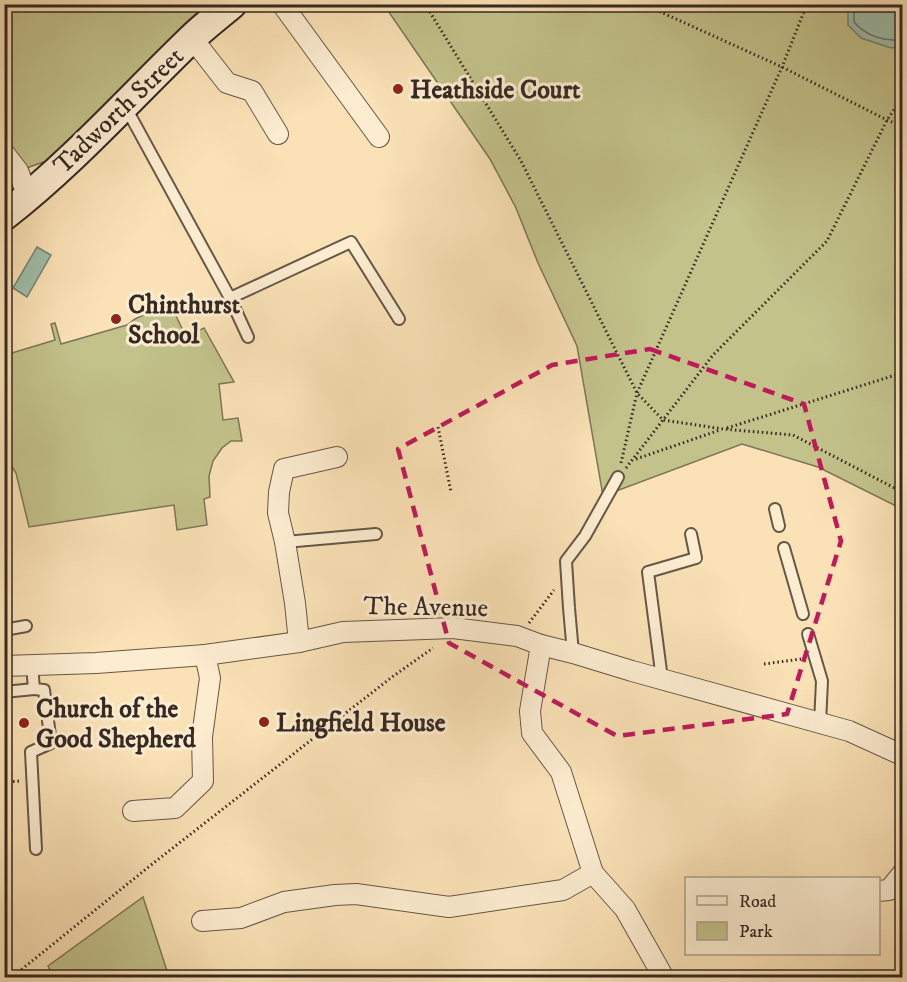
<svg xmlns="http://www.w3.org/2000/svg" width="907" height="982" font-family="'IM FELL DW Pica',serif">
	<rect width="100%" height="100%" fill="#fae2b6"/>
	<filter id="stains"><feTurbulence type="fractalNoise" baseFrequency=".00333" numOctaves="4"/><feColorMatrix values="0 0 0 0 .2 0 0 0 0 .09 0 0 0 0 .02 0 0 0 .5 -.17"/></filter>
	<radialGradient id="worn" r=".72"><stop offset=".6" stop-color="#630" stop-opacity="0"/><stop offset="1" stop-color="#630" stop-opacity=".3"/></radialGradient>
	<!-- green -->
	<g fill="#c3c28b" stroke="#7c7657" stroke-width="1.5">
		<polygon points="4,5 212,5 49,160 18,171 5,153"/>
		<polygon points="384,5 902,5 902,509 818,467 742,444 603,496 577,346 538,263 516,208 490,159"/>
		<polygon points="170,303 186,337 204,328 234,382 219,384 223,420 238,418 242,441 231,441 222,448 213,461 209,476 210,497 204,499 207,525 177,530 174,505 29,527 16,473 5,456 5,355 55,340 51,324 55,323 61,344 127,325 135,319"/>
		<polygon points="143,897 169,977 53,977 48,966"/>
	</g>
	<!-- water -->
	<g fill="#9fbeaa" stroke="#758274" stroke-width="1.5">
		<polygon points="851,4 902,5 902,46 891,48 861,38 848,25 848,6"/>
		<polygon points="37,247 51,255 27,297 13,288"/>
	</g>
	<g fill="none" stroke-linecap="round" stroke-linejoin="round">
		<!-- shore -->
		<path stroke="#6a7466" stroke-width="1.5" d="M854,4V22C867,37 884,41 902,40"/>
		<defs>
			<g id="service">
				<polyline points="125,106 230,298 351,242 399,319"/>
				<polyline points="230,298 248,337"/>
				<polyline points="775,509 779,526"/>
				<polyline points="285,542 376,534"/>
				<polyline points="784,548 803,614"/>
				<polyline points="4,630 26,626"/>
				<polyline points="808,634 822,681 820,723"/>
				<polyline points="573,653 569,608 566,561 585,536 618,477"/>
				<polyline points="32,665 34,689 44,690 51,743 31,752 36,849"/>
				<polyline points="662,679 648,572 696,558 691,534"/>
				<polyline points="4,692 34,689"/>
			</g>
			<g id="minor">
				<polyline points="282,4 379,137"/>
				<polyline points="192,38 227,83 252,91 278,134"/>
				<polyline points="4,153 18,171 28,197"/>
				<polyline points="299,642 295,603 285,542 278,513 279,492 284,469 337,457"/>
				<polyline points="541,645 530,711 532,733 561,772 593,873 625,909 664,978"/>
				<polyline points="4,666 96,663 205,655 299,642 343,632 453,628 517,636 541,645 573,653 632,671 849,731 902,755"/>
				<polyline points="133,811 175,808 203,781 202,737 210,678 205,655"/>
				<polyline points="878,891 889,890 902,874"/>
				<polyline points="202,921 241,918 284,902 335,895 356,894 449,907 563,890 593,873"/>
			</g>
			<path id="secondary" d="M4,216C72,163 129,99 190,40C203,27 218,16 232,4"/>
		</defs>
		<!-- service casing -->
		<use href="#service" stroke="#675748" stroke-width="14"/>
		<!-- minor casing -->
		<use href="#minor" stroke="#675748" stroke-width="22"/>
		<!-- secondary casing -->
		<use href="#secondary" stroke="#362923" stroke-width="32"/>
		<!-- path -->
		<g stroke="#362923" stroke-width="3" stroke-dasharray="1.5 3" stroke-linecap="butt">
			<polyline points="425,4 521,161 637,393 663,420 723,429 793,435 902,492"/>
			<polyline points="643,4 782,67 887,120 902,126"/>
			<polyline points="438,427 451,492"/>
			<polyline points="727,428 902,373"/>
			<polyline points="636,459 720,430"/>
			<polyline points="621,463 637,393 782,67 807,4"/>
			<polyline points="626,468 713,355 827,241 887,120 902,98"/>
			<polyline points="529,623 554,590"/>
			<polyline points="764,664 801,659"/>
			<polyline points="4,782 21,781"/>
			<polyline points="11,978 151,865 392,677 433,648"/>
		</g>
		<!-- service -->
		<use href="#service" stroke="#fcecd0" stroke-width="10"/>
		<!-- minor -->
		<use href="#minor" stroke="#fcecd0" stroke-width="20"/>
		<!-- secondary -->
		<use href="#secondary" stroke="#fcecd0" stroke-width="28"/>
	</g>
	<!-- marked area -->
	<path fill="none" stroke="#c2185b" stroke-width="4.5" stroke-dasharray="12 8" stroke-linejoin="round" d="M650,349L804,404L841,541L787,714L617,736L449,643L398,449L552,365Z"/>
	<!-- markers -->
	<g fill="#8f2418" stroke="#fcecd0" stroke-width="2">
		<circle cx="398" cy="89" r="6"/>
		<circle cx="116" cy="319" r="6"/>
		<circle cx="264" cy="722" r="6"/>
		<circle cx="24" cy="723" r="6"/>
	</g>
	<g text-anchor="middle" stroke-width="6" stroke-linejoin="round" paint-order="stroke">
		<!-- poi labels -->
		<g font-size="26" font-weight="bold" fill="#362923" stroke="#fcecd0" text-anchor="start">
			<text x="410" y="98">Heathside Court</text>
			<text x="128" y="313">Chinthurst<tspan x="128" dy="30">School</tspan></text>
			<text x="36" y="717">Church of the<tspan x="36" dy="30">Good Shepherd</tspan></text>
			<text x="276" y="731">Lingfield House</text>
		</g>
		<!-- street labels -->
		<g font-size="26" fill="#362923" stroke="#fcecd0">
			<text transform="translate(118 110) rotate(-44)" y="9">Tadworth Street</text>
			<text transform="translate(426 606) rotate(1)" y="9">The Avenue</text>
		</g>
	</g>
	<!-- margin -->
	<rect width="907" height="982" fill="none" stroke="#fae2b6" stroke-width="24"/>
	<rect x="6" y="6" width="895" height="970" fill="none" stroke="#362923" stroke-width="3"/>
	<rect x="12" y="12" width="883" height="958" fill="none" stroke="#362923" stroke-width="1.5"/>
	<!-- legend -->
	<rect x="685" y="877" width="195" height="78" fill="#fcecd0" stroke="#ad9e8b" stroke-width="1.5"/>
	<rect x="697" y="896" width="30" height="9" fill="#fcecd0" stroke="#ad9e8b" stroke-width="1.5"/>
	<text x="739" y="907" font-size="18" fill="#362923">Road</text>
	<rect x="697" y="922" width="30" height="18" fill="#c3c28b" stroke="#ad9e8b" stroke-width="1.5"/>
	<text x="739" y="937" font-size="18" fill="#362923">Park</text>
	<rect width="100%" height="100%" filter="url(#stains)"/>
	<rect width="100%" height="100%" fill="url(#worn)"/>
</svg>
